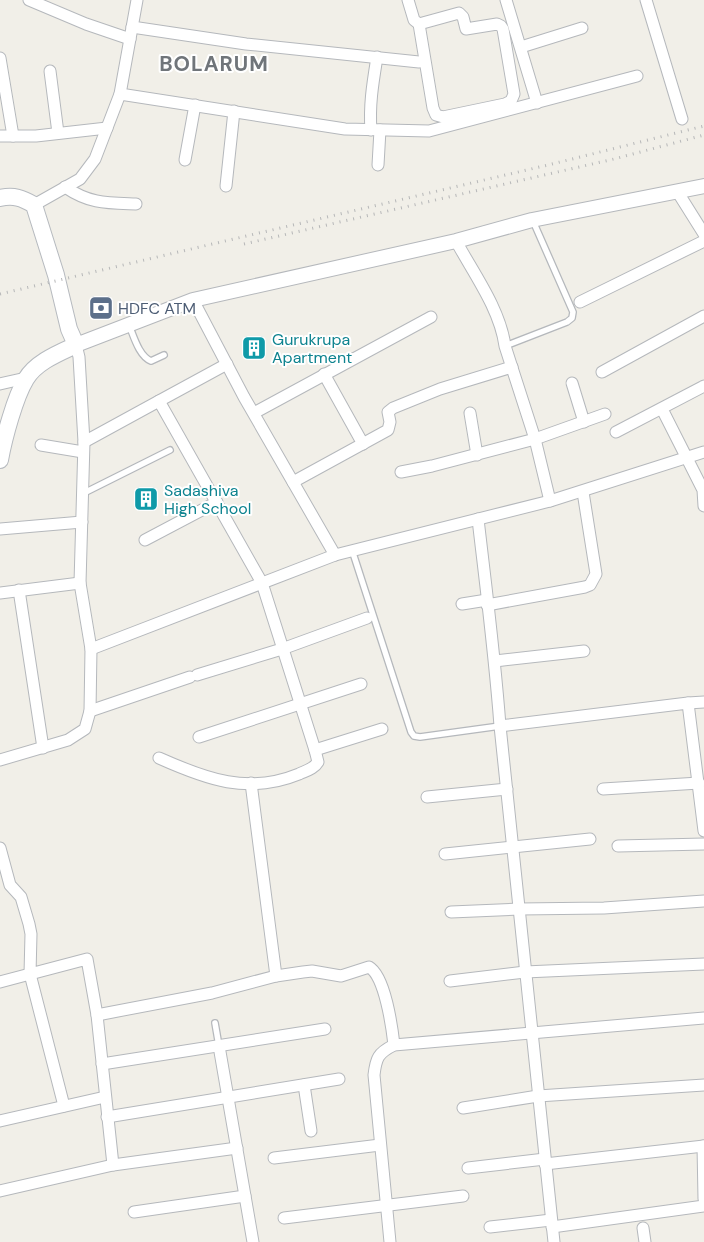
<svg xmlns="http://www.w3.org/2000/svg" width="704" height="1242" font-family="'DM Sans',sans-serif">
	<rect width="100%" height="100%" fill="#f1efe8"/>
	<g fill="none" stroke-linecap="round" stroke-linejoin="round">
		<defs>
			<g id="service">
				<path d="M129,325C134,337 139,356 151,361L164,355"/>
				<polyline points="505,346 567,322 572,318 573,312 533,221"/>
				<polyline points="82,494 170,450"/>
				<polyline points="352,550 411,732 414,736 420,737 500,726"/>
				<polyline points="215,1023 219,1046"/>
			</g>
			<g id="minor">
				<polyline points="29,0 86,24 130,39"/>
				<polyline points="408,0 414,20 419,24 433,108 436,115 443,117 505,104 511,101 514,94 503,29 501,26 497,24 466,29 463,17 459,13 419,24"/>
				<polyline points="506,0 537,103"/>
				<polyline points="646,0 682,119"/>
				<polyline points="132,27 246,44 419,62"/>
				<polyline points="521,47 582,28"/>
				<polyline points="0,58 13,136"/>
				<polyline points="50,71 58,133"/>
				<polyline points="120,94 345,129 429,131 637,76"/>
				<path d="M371,130C369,105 373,82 377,57"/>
				<polyline points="0,136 36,136 107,128"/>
				<polyline points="185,160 195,105"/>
				<polyline points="378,165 380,130"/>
				<polyline points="226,186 234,111"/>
				<path d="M65,187C90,204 107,203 136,204"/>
				<polyline points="677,191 704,234"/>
				<polyline points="34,205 80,179 95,159 120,94 137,0"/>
				<path d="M456,241C474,274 500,309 505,346L535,439L550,501"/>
				<polyline points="193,300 244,397 335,555"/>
				<polyline points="580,302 704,241"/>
				<polyline points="602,372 704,316"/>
				<polyline points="324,374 363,444"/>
				<polyline points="572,383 584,422"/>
				<polyline points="0,384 26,378"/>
				<polyline points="159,401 227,364"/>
				<polyline points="662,409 703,490 704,506"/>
				<polyline points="254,413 431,317"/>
				<polyline points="470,413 477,455"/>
				<polyline points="616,432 704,386"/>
				<path d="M84,442L159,401L262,583L315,750L318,762C314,769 305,771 299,774C248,795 206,779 159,758"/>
				<polyline points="41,445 83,452"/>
				<polyline points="401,472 432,466 535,439 605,414"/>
				<polyline points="293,482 388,430 390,422 388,412 393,408 440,389 512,367"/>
				<path d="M478,519C486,588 495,657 500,726L554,1242"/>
				<polyline points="0,529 82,522"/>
				<polyline points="145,540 217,502"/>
				<polyline points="19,590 43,748"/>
				<polyline points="0,593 80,583"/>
				<polyline points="462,604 487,600"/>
				<polyline points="487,605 585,587 590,585 596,574 583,492"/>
				<polyline points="91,649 335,555 550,501 704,452"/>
				<polyline points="495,661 584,651"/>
				<polyline points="197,675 282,649 367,618"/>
				<polyline points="688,703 704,702"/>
				<polyline points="90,711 190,677"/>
				<polyline points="500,726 688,703 704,831"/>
				<polyline points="199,737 361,684"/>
				<polyline points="315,750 382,729"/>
				<polyline points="0,760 68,740 85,729 90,711 91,649 80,583 84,442 79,357 76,345"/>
				<polyline points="251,783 276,976"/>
				<polyline points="603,789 699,783"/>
				<polyline points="427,797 507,789"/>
				<polyline points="618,846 704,844"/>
				<polyline points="0,848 10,885 21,897 29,924 31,934 30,974 87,959 97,1015 113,1165"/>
				<polyline points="445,854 590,839"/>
				<polyline points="451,912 519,909 604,908 704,901"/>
				<polyline points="450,981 525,972 704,964"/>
				<polyline points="0,982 30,974 64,1106"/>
				<path d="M97,1015L212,993L276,976L303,972L312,971L341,976L369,967C385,976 392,1027 394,1045"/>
				<polyline points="219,1046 253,1242"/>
				<polyline points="102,1064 325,1029"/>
				<polyline points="304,1085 311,1131"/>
				<polyline points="463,1108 538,1096 704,1085"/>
				<polyline points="107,1117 339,1079"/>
				<polyline points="0,1121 105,1097"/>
				<polyline points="703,1146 704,1199"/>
				<polyline points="274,1158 380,1145"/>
				<polyline points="545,1164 704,1146"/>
				<polyline points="468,1168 545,1159"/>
				<polyline points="0,1191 113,1165 237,1148"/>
				<polyline points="134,1212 245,1196"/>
				<polyline points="284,1218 463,1196"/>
				<polyline points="490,1227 551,1220"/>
				<polyline points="552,1227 704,1206"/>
				<polyline points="643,1228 645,1242"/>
				<path d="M390,1242L374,1075C376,1058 378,1053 394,1045L704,1018"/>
			</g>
			<polyline id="tertiary" points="76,345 193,300 456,241 532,220 704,186"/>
			<path id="secondary" d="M0,198C14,195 22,198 34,205L56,275L69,329L76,345C59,353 36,362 26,379C15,397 4,438 0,460"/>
		</defs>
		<!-- service casing -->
		<use href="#service" stroke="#b5b8bc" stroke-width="8"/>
		<!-- minor casing -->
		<use href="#minor" stroke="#b5b8bc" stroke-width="13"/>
		<!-- tertiary casing -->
		<use href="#tertiary" stroke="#b5b8bc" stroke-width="16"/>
		<!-- secondary casing -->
		<use href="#secondary" stroke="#b6babf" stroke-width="18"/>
		<!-- service -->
		<use href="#service" stroke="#fff" stroke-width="5.5"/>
		<!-- minor -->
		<use href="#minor" stroke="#fff" stroke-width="11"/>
		<!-- tertiary -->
		<use href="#tertiary" stroke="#fff" stroke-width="14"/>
		<!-- secondary -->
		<use href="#secondary" stroke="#fff" stroke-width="16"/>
		<!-- rail -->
		<g stroke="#b6b7b8" stroke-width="3" stroke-dasharray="1 6" stroke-linecap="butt">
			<polyline points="244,244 614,159 704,135"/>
			<polyline points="0,294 548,165 704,126"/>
		</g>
	</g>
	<!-- icons -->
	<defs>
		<symbol id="bank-square" viewBox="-11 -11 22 22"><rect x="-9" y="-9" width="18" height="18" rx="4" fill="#5c6f8a" stroke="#fff"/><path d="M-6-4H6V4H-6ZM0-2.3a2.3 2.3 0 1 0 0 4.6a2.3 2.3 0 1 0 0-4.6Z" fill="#fff"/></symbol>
		<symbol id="building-square" viewBox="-11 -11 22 22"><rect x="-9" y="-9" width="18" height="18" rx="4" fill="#0f9aa8" stroke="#fff"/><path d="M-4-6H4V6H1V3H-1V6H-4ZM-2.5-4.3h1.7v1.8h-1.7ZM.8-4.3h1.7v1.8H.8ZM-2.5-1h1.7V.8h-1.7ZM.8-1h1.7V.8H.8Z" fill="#fff"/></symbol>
	</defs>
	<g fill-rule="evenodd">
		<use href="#bank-square" x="87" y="294" width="28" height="28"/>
		<use href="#building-square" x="240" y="334" width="28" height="28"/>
		<use href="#building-square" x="132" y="485" width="28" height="28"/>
	</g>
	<g text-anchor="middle" stroke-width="4" stroke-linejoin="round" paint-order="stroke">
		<!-- service labels -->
		<g font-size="16" fill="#4e5e75" stroke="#fff" text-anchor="start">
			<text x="118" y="314">HDFC ATM</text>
		</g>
		<!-- culture labels -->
		<g font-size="16" fill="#0d838f" stroke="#fff" text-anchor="start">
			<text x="272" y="345">Gurukrupa<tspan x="272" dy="18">Apartment</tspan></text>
			<text x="164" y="496">Sadashiva<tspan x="164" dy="18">High School</tspan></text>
		</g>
		<!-- district labels -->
		<g font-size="21" font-weight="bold" letter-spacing="1" fill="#70757a" stroke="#fff">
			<text x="214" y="71">BOLARUM</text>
		</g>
	</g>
</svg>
